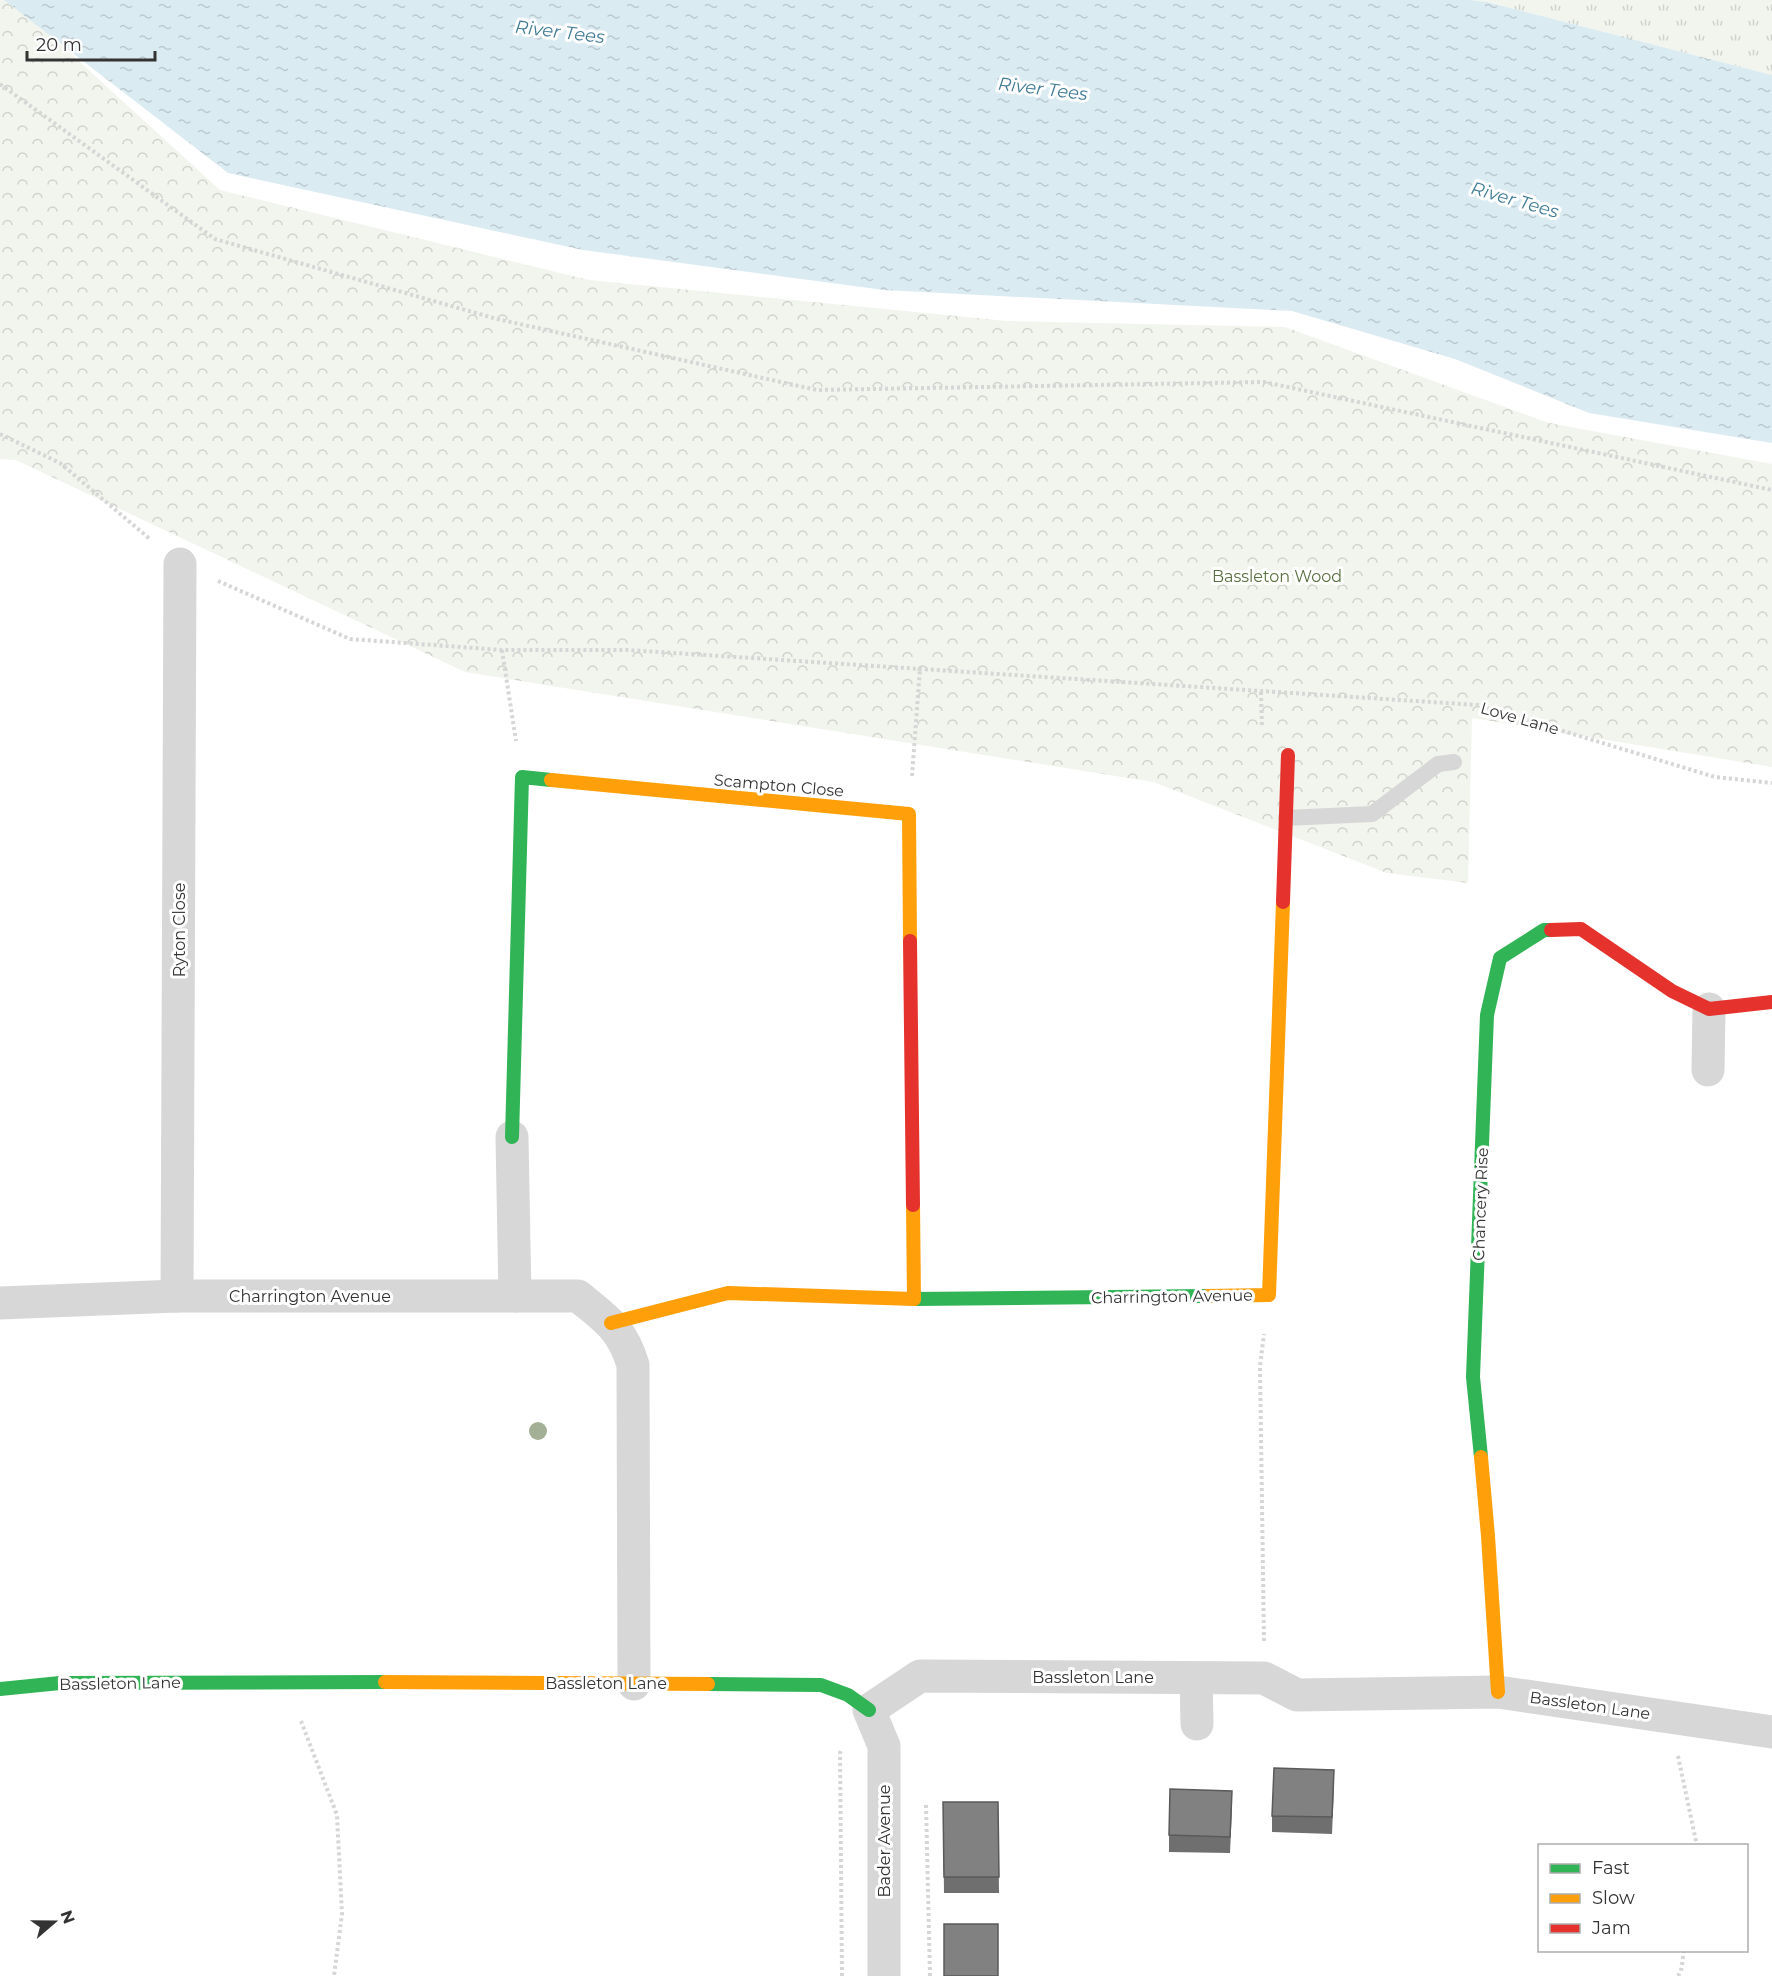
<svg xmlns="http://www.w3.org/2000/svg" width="1772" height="1976" font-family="Montserrat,sans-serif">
	<defs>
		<pattern id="grass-tufts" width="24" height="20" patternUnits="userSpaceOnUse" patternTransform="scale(1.5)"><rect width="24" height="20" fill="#f2f5ed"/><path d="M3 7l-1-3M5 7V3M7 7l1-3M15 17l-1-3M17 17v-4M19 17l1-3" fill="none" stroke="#d0d2cc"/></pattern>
		<pattern id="forest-crowns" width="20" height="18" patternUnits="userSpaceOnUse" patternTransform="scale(1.5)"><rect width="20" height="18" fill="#f2f5ed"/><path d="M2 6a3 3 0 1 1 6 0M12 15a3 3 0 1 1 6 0" fill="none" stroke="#d0d2cc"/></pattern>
		<pattern id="water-ripples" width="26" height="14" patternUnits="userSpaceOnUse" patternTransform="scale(1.5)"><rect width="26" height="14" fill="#dbebf2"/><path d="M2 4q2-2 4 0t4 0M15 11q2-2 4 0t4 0" fill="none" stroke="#bccad0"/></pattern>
	</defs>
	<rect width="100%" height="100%" fill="#fff"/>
	<!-- grass -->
	<polygon fill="url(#grass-tufts)" points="1471,0 1772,0 1772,75 1487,2"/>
	<!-- forest -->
	<polygon fill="url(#forest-crowns)" points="0,0 12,0 220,190 589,280 1007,321 1285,327 1549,423 1772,464 1772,767 1472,718 1468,883 1387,873 1153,782 465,672 16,460 0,459"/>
	<!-- water -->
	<polygon fill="url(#water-ripples)" points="4,0 1471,0 1487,2 1772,75 1772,443 1589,413 1455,359 1292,311 884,290 583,250 228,173"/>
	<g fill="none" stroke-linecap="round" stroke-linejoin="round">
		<!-- path -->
		<g stroke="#d6d6d6" stroke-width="4" stroke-dasharray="3 3" stroke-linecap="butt">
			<polyline points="0,84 215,239 497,319 817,390 1264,382 1772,490"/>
			<polyline points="0,434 60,463 151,540"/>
			<polyline points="218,581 350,639 502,650 628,650 1477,705 1715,777 1772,783"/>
			<polyline points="502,650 516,741"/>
			<polyline points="1261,692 1262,727"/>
			<polyline points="912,776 920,669"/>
			<polyline points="1264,1641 1260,1366 1264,1334"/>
			<polyline points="301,1721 337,1815 342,1914 334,1976"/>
			<polyline points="1678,1756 1697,1846"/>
			<polyline points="926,1805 930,1976"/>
			<polyline points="842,1976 840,1753 842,1749"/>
			<polyline points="1678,1976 1681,1971 1684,1950"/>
		</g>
		<!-- lane -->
		<polyline stroke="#d7d7d7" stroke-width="16" points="1286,818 1372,814 1438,764 1454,762"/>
		<!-- street -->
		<g stroke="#d7d7d7" stroke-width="33">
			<polyline points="1708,1070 1709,1009"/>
			<polyline points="512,1137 515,1296"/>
			<polyline points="177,1296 180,564"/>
			<path d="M0,1303L177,1296H578C606,1319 622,1328 633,1365L634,1684"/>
			<polyline points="1196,1678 1197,1724"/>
			<polyline points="884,1976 884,1746 869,1710 920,1676 1264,1678 1297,1695 1498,1692 1772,1732"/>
		</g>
		<!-- fast -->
		<g stroke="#30b455" stroke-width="14">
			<polyline points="512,1137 522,777 551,780"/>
			<polyline points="914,1299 1207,1296"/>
			<polyline points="1481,1457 1473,1377 1487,1015 1500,958 1544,930 1551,930"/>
			<polyline points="708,1684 821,1685 848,1695 869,1710"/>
			<polyline points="0,1689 60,1683 385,1682"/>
		</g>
		<!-- slow -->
		<g stroke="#ff9f0a" stroke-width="14">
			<polyline points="551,780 909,814 910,941"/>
			<polyline points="913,1205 914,1299"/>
			<polyline points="1207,1296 1269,1295 1283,902"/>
			<polyline points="611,1323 728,1293 914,1299"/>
			<polyline points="1481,1457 1488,1536 1498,1692"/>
			<polyline points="385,1682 708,1684"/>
		</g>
		<!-- jam -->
		<g stroke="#e5322d" stroke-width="14">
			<polyline points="1283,902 1288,755"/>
			<polyline points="1551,930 1581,929 1672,991 1709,1009 1772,1002"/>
			<polyline points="910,941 913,1205"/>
		</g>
	</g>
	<!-- trees -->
	<circle fill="#a4b095" cx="538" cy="1431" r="9"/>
	<!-- wall -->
	<g fill="#6f6f6f">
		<polygon points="1334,1786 1332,1834 1272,1832 1272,1816"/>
		<polygon points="943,1802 998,1802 999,1893 944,1893"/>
		<polygon points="1232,1808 1230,1853 1169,1852 1169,1835"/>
	</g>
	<!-- building -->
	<g fill="#818181" stroke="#5a5a5a" stroke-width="1.5">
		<polygon points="1274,1768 1334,1770 1332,1817 1272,1816"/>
		<polygon points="1170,1789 1232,1791 1230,1837 1169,1835"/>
		<polygon points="943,1802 998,1802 999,1877 944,1877"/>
		<rect x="944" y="1924" width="54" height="52"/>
	</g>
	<g text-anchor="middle" stroke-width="6" stroke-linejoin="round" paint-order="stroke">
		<!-- park labels -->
		<g font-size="16" fill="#5a6f3f" stroke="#fff">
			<text x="1277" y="582">Bassleton Wood</text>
		</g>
		<!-- street labels -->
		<g font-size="16" fill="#333" stroke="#fff">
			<text transform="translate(1520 718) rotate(16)" y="6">Love Lane</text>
			<text transform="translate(779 785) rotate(5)" y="6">Scampton Close</text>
			<text transform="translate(179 930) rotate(-90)" y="6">Ryton Close</text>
			<text transform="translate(1480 1204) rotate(-88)" y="6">Chancery Rise</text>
			<text x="310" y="1302">Charrington Avenue</text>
			<text transform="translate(1172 1296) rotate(-1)" y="6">Charrington Avenue</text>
			<text x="1093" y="1683">Bassleton Lane</text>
			<text transform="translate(120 1683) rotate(-1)" y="6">Bassleton Lane</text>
			<text x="606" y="1689">Bassleton Lane</text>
			<text transform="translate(1590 1705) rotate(8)" y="6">Bassleton Lane</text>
			<text transform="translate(884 1841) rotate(-90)" y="6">Bader Avenue</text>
		</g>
		<!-- water labels -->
		<g font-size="18" font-style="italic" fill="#3f7b96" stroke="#fff">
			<text transform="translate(560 32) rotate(7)" y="6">River Tees</text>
			<text transform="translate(1043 89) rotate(7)" y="6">River Tees</text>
			<text transform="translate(1515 200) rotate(16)" y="6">River Tees</text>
		</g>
	</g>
	<!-- legend -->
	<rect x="1538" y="1844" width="210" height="108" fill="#ffffff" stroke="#adadad" stroke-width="1.5"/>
	<rect x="1550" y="1864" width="30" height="9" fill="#30b455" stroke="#adadad" stroke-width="1.5"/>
	<text x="1592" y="1874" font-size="18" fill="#333333">Fast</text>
	<rect x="1550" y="1894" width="30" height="9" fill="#ff9f0a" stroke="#adadad" stroke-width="1.5"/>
	<text x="1592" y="1904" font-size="18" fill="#333333">Slow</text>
	<rect x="1550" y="1924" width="30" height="9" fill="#e5322d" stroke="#adadad" stroke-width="1.5"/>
	<text x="1592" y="1934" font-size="18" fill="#333333">Jam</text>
	<!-- north arrow -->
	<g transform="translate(54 1922) rotate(70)" stroke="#ffffff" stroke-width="4.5" paint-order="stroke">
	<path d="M0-4.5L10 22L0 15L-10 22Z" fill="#333333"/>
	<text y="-9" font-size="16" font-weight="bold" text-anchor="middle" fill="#333333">N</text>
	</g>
	<!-- scale -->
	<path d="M27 51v9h128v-9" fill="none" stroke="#333333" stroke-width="3"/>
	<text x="36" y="51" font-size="18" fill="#333333" stroke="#ffffff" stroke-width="4.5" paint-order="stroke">20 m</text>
</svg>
